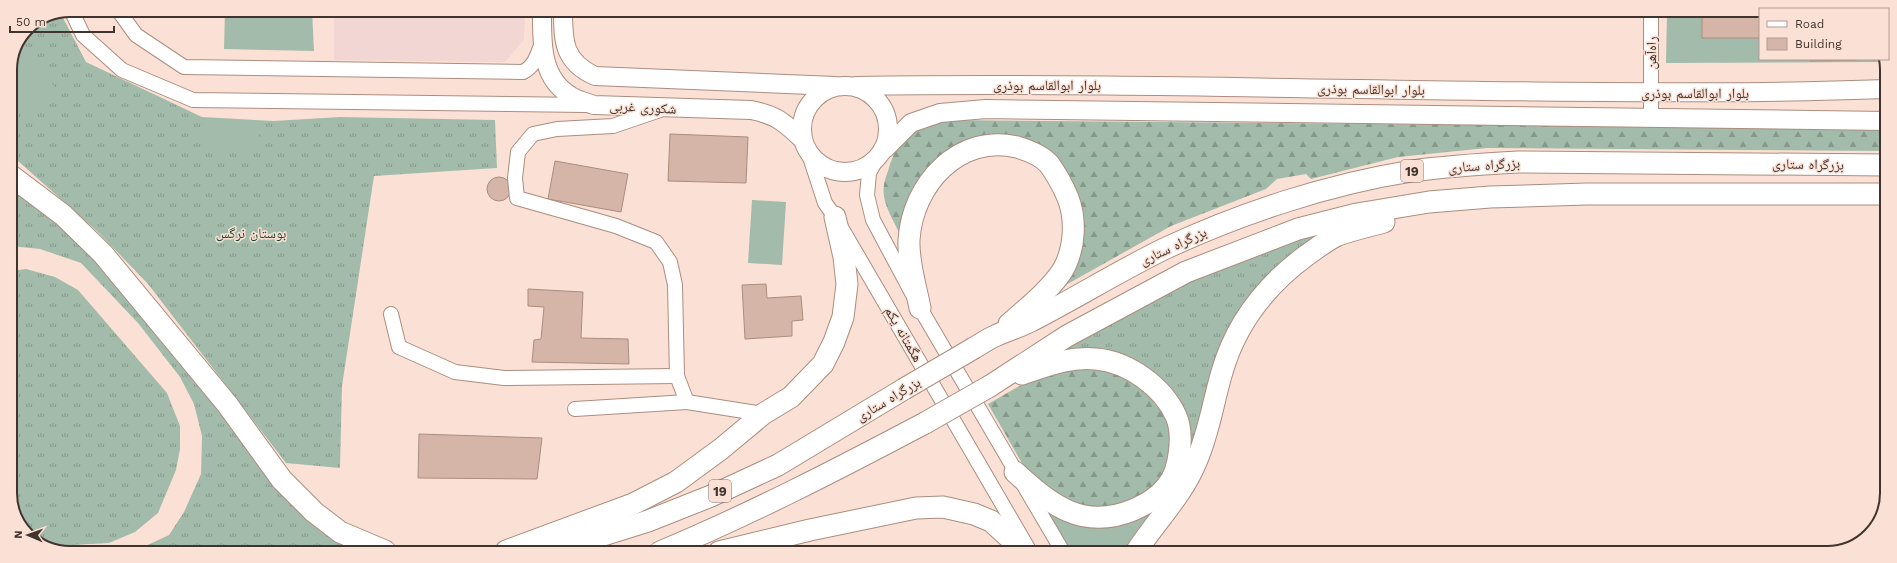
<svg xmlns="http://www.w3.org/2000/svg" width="1897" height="563" font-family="'Work Sans','Noto Naskh Arabic',sans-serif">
	<defs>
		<pattern id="grass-tufts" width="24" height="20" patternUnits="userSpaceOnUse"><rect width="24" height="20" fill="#a3bbaa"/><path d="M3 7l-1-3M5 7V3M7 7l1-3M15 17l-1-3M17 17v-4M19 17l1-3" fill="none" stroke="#86998b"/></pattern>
		<pattern id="forest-firs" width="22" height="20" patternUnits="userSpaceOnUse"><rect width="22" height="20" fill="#a3bbaa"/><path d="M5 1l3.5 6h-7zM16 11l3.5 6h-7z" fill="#86998b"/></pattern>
	</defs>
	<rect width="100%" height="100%" fill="#fbe1d5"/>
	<!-- medical -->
	<polygon fill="#f1d6d3" points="334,10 525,11 524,40 505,62 334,60"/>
	<!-- grass -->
	<g fill="url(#grass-tufts)">
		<polygon points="61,14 86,62 202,117 274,121 340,117 495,120 497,168 374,176 342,386 340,468 286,463 148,284 98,232 18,161 10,149 10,70 28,27"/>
		<polygon points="10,184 86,246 223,413 365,551 135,551 169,535 184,512 201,474 202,436 194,404 180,377 138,323 81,263 40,249 10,246"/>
		<polygon points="1380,218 1263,288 1196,454 1038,363 1179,282 1303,235"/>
		<polygon points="26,269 55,277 78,290 167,393 180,426 180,449 176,470 158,513 135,532 109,543 72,545 52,550 23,530 10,497 10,271"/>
	</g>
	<!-- forest -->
	<g fill="url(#forest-firs)">
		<path d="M949,120L1887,129L1886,151L1487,148L1398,157L1311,179L1306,174L1277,179L1266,189L1171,226L1064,286L1082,241L1029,142L924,174L905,205L900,234C895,224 888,212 885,201C882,190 884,181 888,171C899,133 914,131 949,120Z"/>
		<polygon points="1080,365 1121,373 1162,404 1174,441 1162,482 1115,510 1075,508 1030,477 988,404 1042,373"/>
	</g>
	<!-- garden -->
	<g fill="#a3bbaa">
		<polygon points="225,10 312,10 314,51 224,49"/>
		<polygon points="1667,12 1760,12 1760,59 1884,59 1885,62 1666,63"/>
		<polygon points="24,52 47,75 56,90 26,115 10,93 10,70 14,61"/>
		<polygon points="205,119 260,124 258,151 203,146"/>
		<polygon points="752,200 786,202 782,265 748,263"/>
		<polygon points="1177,488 1130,552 1072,552 1049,519 1046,505 1069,519"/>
	</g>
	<!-- building -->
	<g fill="#d4b5a7" stroke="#ab8d7f">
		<rect x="1702" y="12" width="58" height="26"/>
		<polygon points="1810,59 1857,59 1857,60 1810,61"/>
		<polygon points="670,134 748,137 746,183 668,181"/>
		<polygon points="555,161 628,174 621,212 548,199"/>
		<circle cx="499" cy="189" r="12"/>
		<polygon points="766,284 767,298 801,296 803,320 792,321 792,336 745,339 742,285"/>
		<polygon points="528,289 583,292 581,338 628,339 629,364 532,362 534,340 541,339 544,307 528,306"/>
		<polygon points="419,434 542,438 537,479 418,478"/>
	</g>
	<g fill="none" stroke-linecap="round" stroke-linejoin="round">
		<defs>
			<g id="minor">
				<polyline points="71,10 83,35 122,70 193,100 586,105"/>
				<path d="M118,10L136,35L184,67L523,72C535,66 537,55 542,43"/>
				<polyline points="660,110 613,126 557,129 533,134 518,152 515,178 517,198 616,226 656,242 670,262 675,285 677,376 687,402 763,414"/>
				<polyline points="1651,118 1651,12"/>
				<polyline points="809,154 825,203 835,217 1029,550"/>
				<polyline points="876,160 869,173 867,195 873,220 920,308 1063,552"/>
				<polyline points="391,314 399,347 455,372 504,378 677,376"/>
				<polyline points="575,409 687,402"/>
			</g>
			<g id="major">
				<path d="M542,11C542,41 540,78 571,96C577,100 586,102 594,105L751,110C776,115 784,122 802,139"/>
				<path d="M563,11C563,42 564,62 595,76L835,86"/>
				<circle cx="845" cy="129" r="43"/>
				<path d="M856,86C1065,83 1274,88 1483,91C1618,92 1752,94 1887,89"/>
				<polyline points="885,149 911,123 940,113 986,109 1887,121"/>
			</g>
			<g id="highway">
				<polyline points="10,175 63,215 103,254 227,404 282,480 314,512 340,532 385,551"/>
				<path d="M920,308C916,287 908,262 909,240C912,185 959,133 1017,147C1027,150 1042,156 1049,164C1057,175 1063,186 1068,198C1076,219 1075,245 1065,266C1056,285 1025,310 1009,324"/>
				<path d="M974,348C981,344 988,339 995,336C1007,330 1020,327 1031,321C1076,298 1119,271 1164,249C1241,213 1329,184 1412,171C1447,166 1482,164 1518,162L1886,165"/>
				<polyline points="990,386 1067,336 1186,272 1298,229 1357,214 1429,202 1490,197 1587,194 1886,194"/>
				<path d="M1015,472C1050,504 1082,531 1133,510C1146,504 1158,498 1167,486C1180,471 1184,434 1176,416C1163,387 1129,362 1096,359C1070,356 1046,366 1022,374"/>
				<polyline points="540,548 581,542 648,521 711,496 778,465 904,389"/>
				<polyline points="506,551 633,504 676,482 721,449 763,414 791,397 823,364 834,342 843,317 847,284 844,257 835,217"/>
				<path d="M660,552C751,514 838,469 925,423"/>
				<polyline points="719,552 810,530 916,508 943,507 974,514 991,521 1025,552"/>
				<path d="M1136,552C1156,521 1182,496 1196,462C1209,433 1213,402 1222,372C1236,323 1266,285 1307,255C1317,248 1327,240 1338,235C1352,230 1369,226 1384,222"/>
			</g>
		</defs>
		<!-- minor casing -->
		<use href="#minor" stroke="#ab8d7e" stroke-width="16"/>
		<!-- major casing -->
		<use href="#major" stroke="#ab8d7e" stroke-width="20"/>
		<!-- highway casing -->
		<use href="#highway" stroke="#ab8d7e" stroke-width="23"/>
		<!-- minor -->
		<use href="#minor" stroke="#fff" stroke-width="14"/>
		<!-- major -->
		<use href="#major" stroke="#fff" stroke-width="18"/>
		<!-- highway -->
		<use href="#highway" stroke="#fff" stroke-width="21"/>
		<defs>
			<g id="highway-bridge">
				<polyline points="904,389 974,348"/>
				<polyline points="925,423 990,386"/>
			</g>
		</defs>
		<!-- highway-bridge casing -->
		<use href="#highway-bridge" stroke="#ab8d7e" stroke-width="23" stroke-linecap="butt"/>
		<!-- highway-bridge -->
		<use href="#highway-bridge" stroke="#fff" stroke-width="21"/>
	</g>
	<g text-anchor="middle" stroke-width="3" stroke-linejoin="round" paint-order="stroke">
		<!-- shield labels -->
		<g fill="#fbe1d5" stroke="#796860" stroke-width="1">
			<rect x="1401" y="160" width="22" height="22" rx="3"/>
			<rect x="709" y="480" width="22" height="22" rx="3"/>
		</g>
		<g font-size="13" font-weight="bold" fill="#41342e">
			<text x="1412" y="176">19</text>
			<text x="720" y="496">19</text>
		</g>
		<!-- street labels -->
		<g font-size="14" fill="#41342e" stroke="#fbe1d5">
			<text transform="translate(1651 53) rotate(-90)" y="5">راه‌آهن</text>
			<text x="1047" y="90">بلوار ابوالقاسم بوذری</text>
			<text transform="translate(1371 89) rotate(1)" y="5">بلوار ابوالقاسم بوذری</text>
			<text x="1695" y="98">بلوار ابوالقاسم بوذری</text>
			<text transform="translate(643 107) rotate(3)" y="5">شکوری غربی</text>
			<text transform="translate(1808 164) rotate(1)" y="5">بزرگراه ستاری</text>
			<text transform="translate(1484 165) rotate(-4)" y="5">بزرگراه ستاری</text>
			<text transform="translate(1173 246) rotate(-25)" y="5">بزرگراه ستاری</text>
			<text transform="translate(904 334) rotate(60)" y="5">هگمتانه یکم</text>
			<text transform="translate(888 399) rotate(-31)" y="5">بزرگراه ستاری</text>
		</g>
		<!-- park labels -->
		<g font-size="14" fill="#19492d" stroke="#fbe1d5">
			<text x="251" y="238">بوستان نرگس</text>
		</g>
	</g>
	<!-- crop -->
	<path d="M0 0H1897V563H0ZM70 17H1827A53 53 0 0 1 1880 70V493A53 53 0 0 1 1827 546H70A53 53 0 0 1 17 493V70A53 53 0 0 1 70 17Z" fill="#fbe1d5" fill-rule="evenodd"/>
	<path fill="none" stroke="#41342e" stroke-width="2" d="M70 17H1827A53 53 0 0 1 1880 70V493A53 53 0 0 1 1827 546H70A53 53 0 0 1 17 493V70A53 53 0 0 1 70 17Z"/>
	<!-- legend -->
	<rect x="1759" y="8" width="130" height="52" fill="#fbe1d5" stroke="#b19c92"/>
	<rect x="1767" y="21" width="20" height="6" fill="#ffffff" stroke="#b19c92"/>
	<text x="1795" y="28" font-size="12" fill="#41342e">Road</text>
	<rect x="1767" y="38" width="20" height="12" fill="#d4b5a7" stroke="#b19c92"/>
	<text x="1795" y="48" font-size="12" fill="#41342e">Building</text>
	<!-- north arrow -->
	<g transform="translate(28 535) rotate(272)" stroke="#fbe1d5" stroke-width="3" paint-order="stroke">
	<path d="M0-3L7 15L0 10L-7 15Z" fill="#41342e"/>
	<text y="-6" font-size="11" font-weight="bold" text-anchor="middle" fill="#41342e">N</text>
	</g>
	<!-- scale -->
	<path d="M10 26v6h104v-6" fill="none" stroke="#41342e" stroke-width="2"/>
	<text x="16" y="26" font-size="12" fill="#41342e" stroke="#fbe1d5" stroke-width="3" paint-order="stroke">50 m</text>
</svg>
